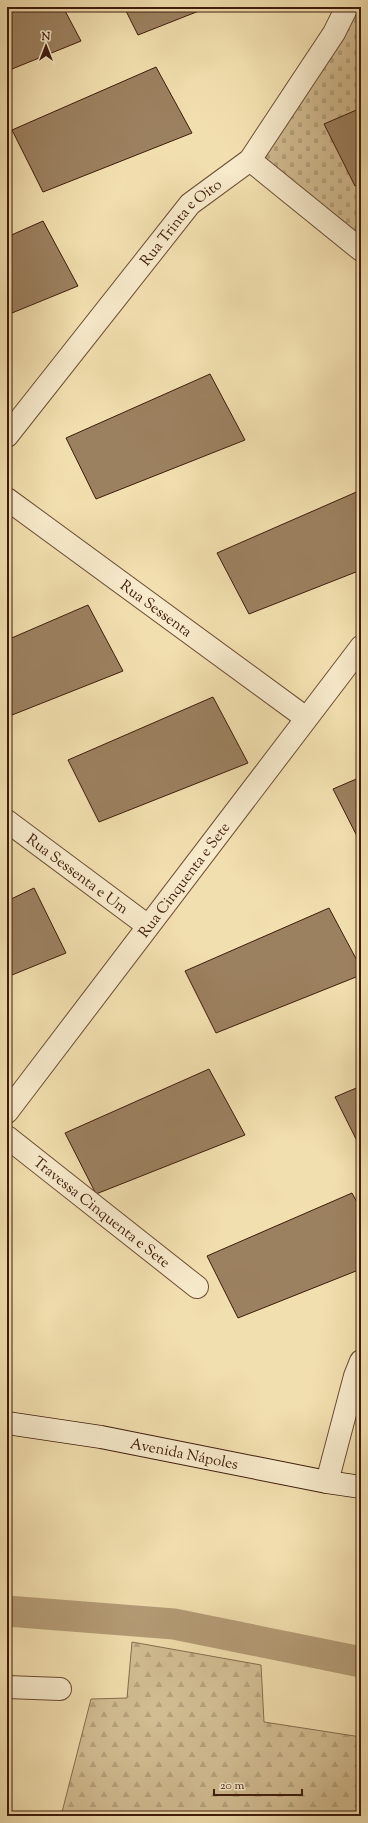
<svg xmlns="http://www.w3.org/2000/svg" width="368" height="1823" font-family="'Sorts Mill Goudy',serif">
	<defs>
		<pattern id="forest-firs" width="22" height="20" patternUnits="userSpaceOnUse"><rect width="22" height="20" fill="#d3be93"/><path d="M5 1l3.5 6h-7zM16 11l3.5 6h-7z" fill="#b6a37d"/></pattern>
		<pattern id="cemetery-stones" width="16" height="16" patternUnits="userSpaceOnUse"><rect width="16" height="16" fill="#d3be93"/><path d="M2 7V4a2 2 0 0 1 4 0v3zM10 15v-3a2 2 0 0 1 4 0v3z" fill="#b6a37d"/></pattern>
	</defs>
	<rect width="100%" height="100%" fill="#f2dfaf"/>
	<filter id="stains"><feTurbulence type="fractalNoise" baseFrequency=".005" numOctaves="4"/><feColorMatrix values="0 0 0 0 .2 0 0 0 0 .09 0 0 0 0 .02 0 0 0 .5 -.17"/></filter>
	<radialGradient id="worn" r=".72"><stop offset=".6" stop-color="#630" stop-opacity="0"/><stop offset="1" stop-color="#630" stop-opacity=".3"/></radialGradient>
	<!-- forest -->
	<polygon fill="url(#forest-firs)" stroke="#886d4f" points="132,1642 261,1665 264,1722 361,1737 361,1816 61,1816 91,1699 127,1698"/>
	<!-- cemetery -->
	<polygon fill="url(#cemetery-stones)" stroke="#886d4f" points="347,7 361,7 361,250 250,160"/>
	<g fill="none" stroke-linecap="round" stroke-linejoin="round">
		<!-- canal -->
		<polyline stroke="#b59d77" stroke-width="31" points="7,1611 174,1624 361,1662"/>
	</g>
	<!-- building -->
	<g fill="#9c8160" stroke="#3e1c0b">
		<polygon points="7,7 63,7 81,41 7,71"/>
		<polygon points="124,7 209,7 138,35"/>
		<polygon points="156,67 192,133 43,192 12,130"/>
		<polygon points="361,108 361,184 355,186 324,124"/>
		<polygon points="43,221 78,286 7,315 7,237"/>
		<polygon points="210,374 245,440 96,499 66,438"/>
		<polygon points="361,490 361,570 249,614 217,553"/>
		<polygon points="88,605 123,671 7,717 7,640"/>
		<polygon points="213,697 248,763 99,822 68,760"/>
		<polygon points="361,777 361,844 333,789"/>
		<polygon points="34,888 66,953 7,977 7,901"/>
		<polygon points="329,908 361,968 361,975 216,1033 185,971"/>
		<polygon points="209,1069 245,1135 96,1194 65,1133"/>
		<polygon points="361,1086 361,1149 335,1097"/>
		<polygon points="352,1193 361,1210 361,1269 238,1318 207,1256"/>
	</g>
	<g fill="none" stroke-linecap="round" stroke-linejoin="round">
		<defs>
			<g id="street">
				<polyline points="250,160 361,250"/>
				<path id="s1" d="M7,436L190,204L250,160L334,33L347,7"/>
				<path id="s2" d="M7,499L306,718"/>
				<path id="s3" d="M7,821L148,926"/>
				<path id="s4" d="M7,1112L361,647"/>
				<path id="s5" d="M7,1137L197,1287"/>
				<polyline points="327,1482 355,1376 361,1361"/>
				<polyline points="7,1687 60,1689"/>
			</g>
			<g id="secondary">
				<path id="s6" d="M7,1423L101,1437L327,1482L361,1487"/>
			</g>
		</defs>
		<!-- street casing -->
		<use href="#street" stroke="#6b4d34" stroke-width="24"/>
		<!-- secondary casing -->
		<use href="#secondary" stroke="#3e1c0b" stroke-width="24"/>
		<!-- street -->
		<use href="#street" stroke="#f7eacb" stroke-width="22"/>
		<!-- secondary -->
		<use href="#secondary" stroke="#f7eacb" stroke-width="22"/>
	</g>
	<g text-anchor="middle" stroke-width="3.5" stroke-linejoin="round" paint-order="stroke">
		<!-- street labels -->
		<g font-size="15" fill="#3e1c0b" stroke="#f7eacb">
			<text dy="5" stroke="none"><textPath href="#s1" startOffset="276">Rua Trinta e Oito</textPath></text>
			<text dy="5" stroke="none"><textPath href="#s2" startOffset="185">Rua Sessenta</textPath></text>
			<text dy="5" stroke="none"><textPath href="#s3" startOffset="88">Rua Sessenta e Um</textPath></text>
			<text dy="5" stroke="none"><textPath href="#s4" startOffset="292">Rua Cinquenta e Sete</textPath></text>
			<text dy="5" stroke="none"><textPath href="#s5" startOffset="121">Travessa Cinquenta e Sete</textPath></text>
			<text dy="5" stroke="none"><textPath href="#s6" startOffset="180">Avenida Nápoles</textPath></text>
		</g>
	</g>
	<!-- margin -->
	<rect width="368" height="1823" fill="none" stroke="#f2dfaf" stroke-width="24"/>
	<rect x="8" y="8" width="352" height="1807" fill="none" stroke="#3e1c0b" stroke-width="2"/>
	<rect x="12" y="12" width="344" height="1799" fill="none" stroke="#3e1c0b"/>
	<!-- north arrow -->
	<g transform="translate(46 46)" stroke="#f7eacb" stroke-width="3" paint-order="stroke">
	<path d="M0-3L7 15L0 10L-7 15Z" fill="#3e1c0b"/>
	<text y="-6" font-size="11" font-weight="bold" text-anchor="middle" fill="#3e1c0b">N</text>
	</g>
	<!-- scale -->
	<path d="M214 1789v6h88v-6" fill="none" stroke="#3e1c0b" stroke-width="2"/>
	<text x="220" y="1789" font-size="12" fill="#3e1c0b" stroke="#f7eacb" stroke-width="3" paint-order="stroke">20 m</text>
	<rect width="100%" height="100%" filter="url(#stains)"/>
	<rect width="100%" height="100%" fill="url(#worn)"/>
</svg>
